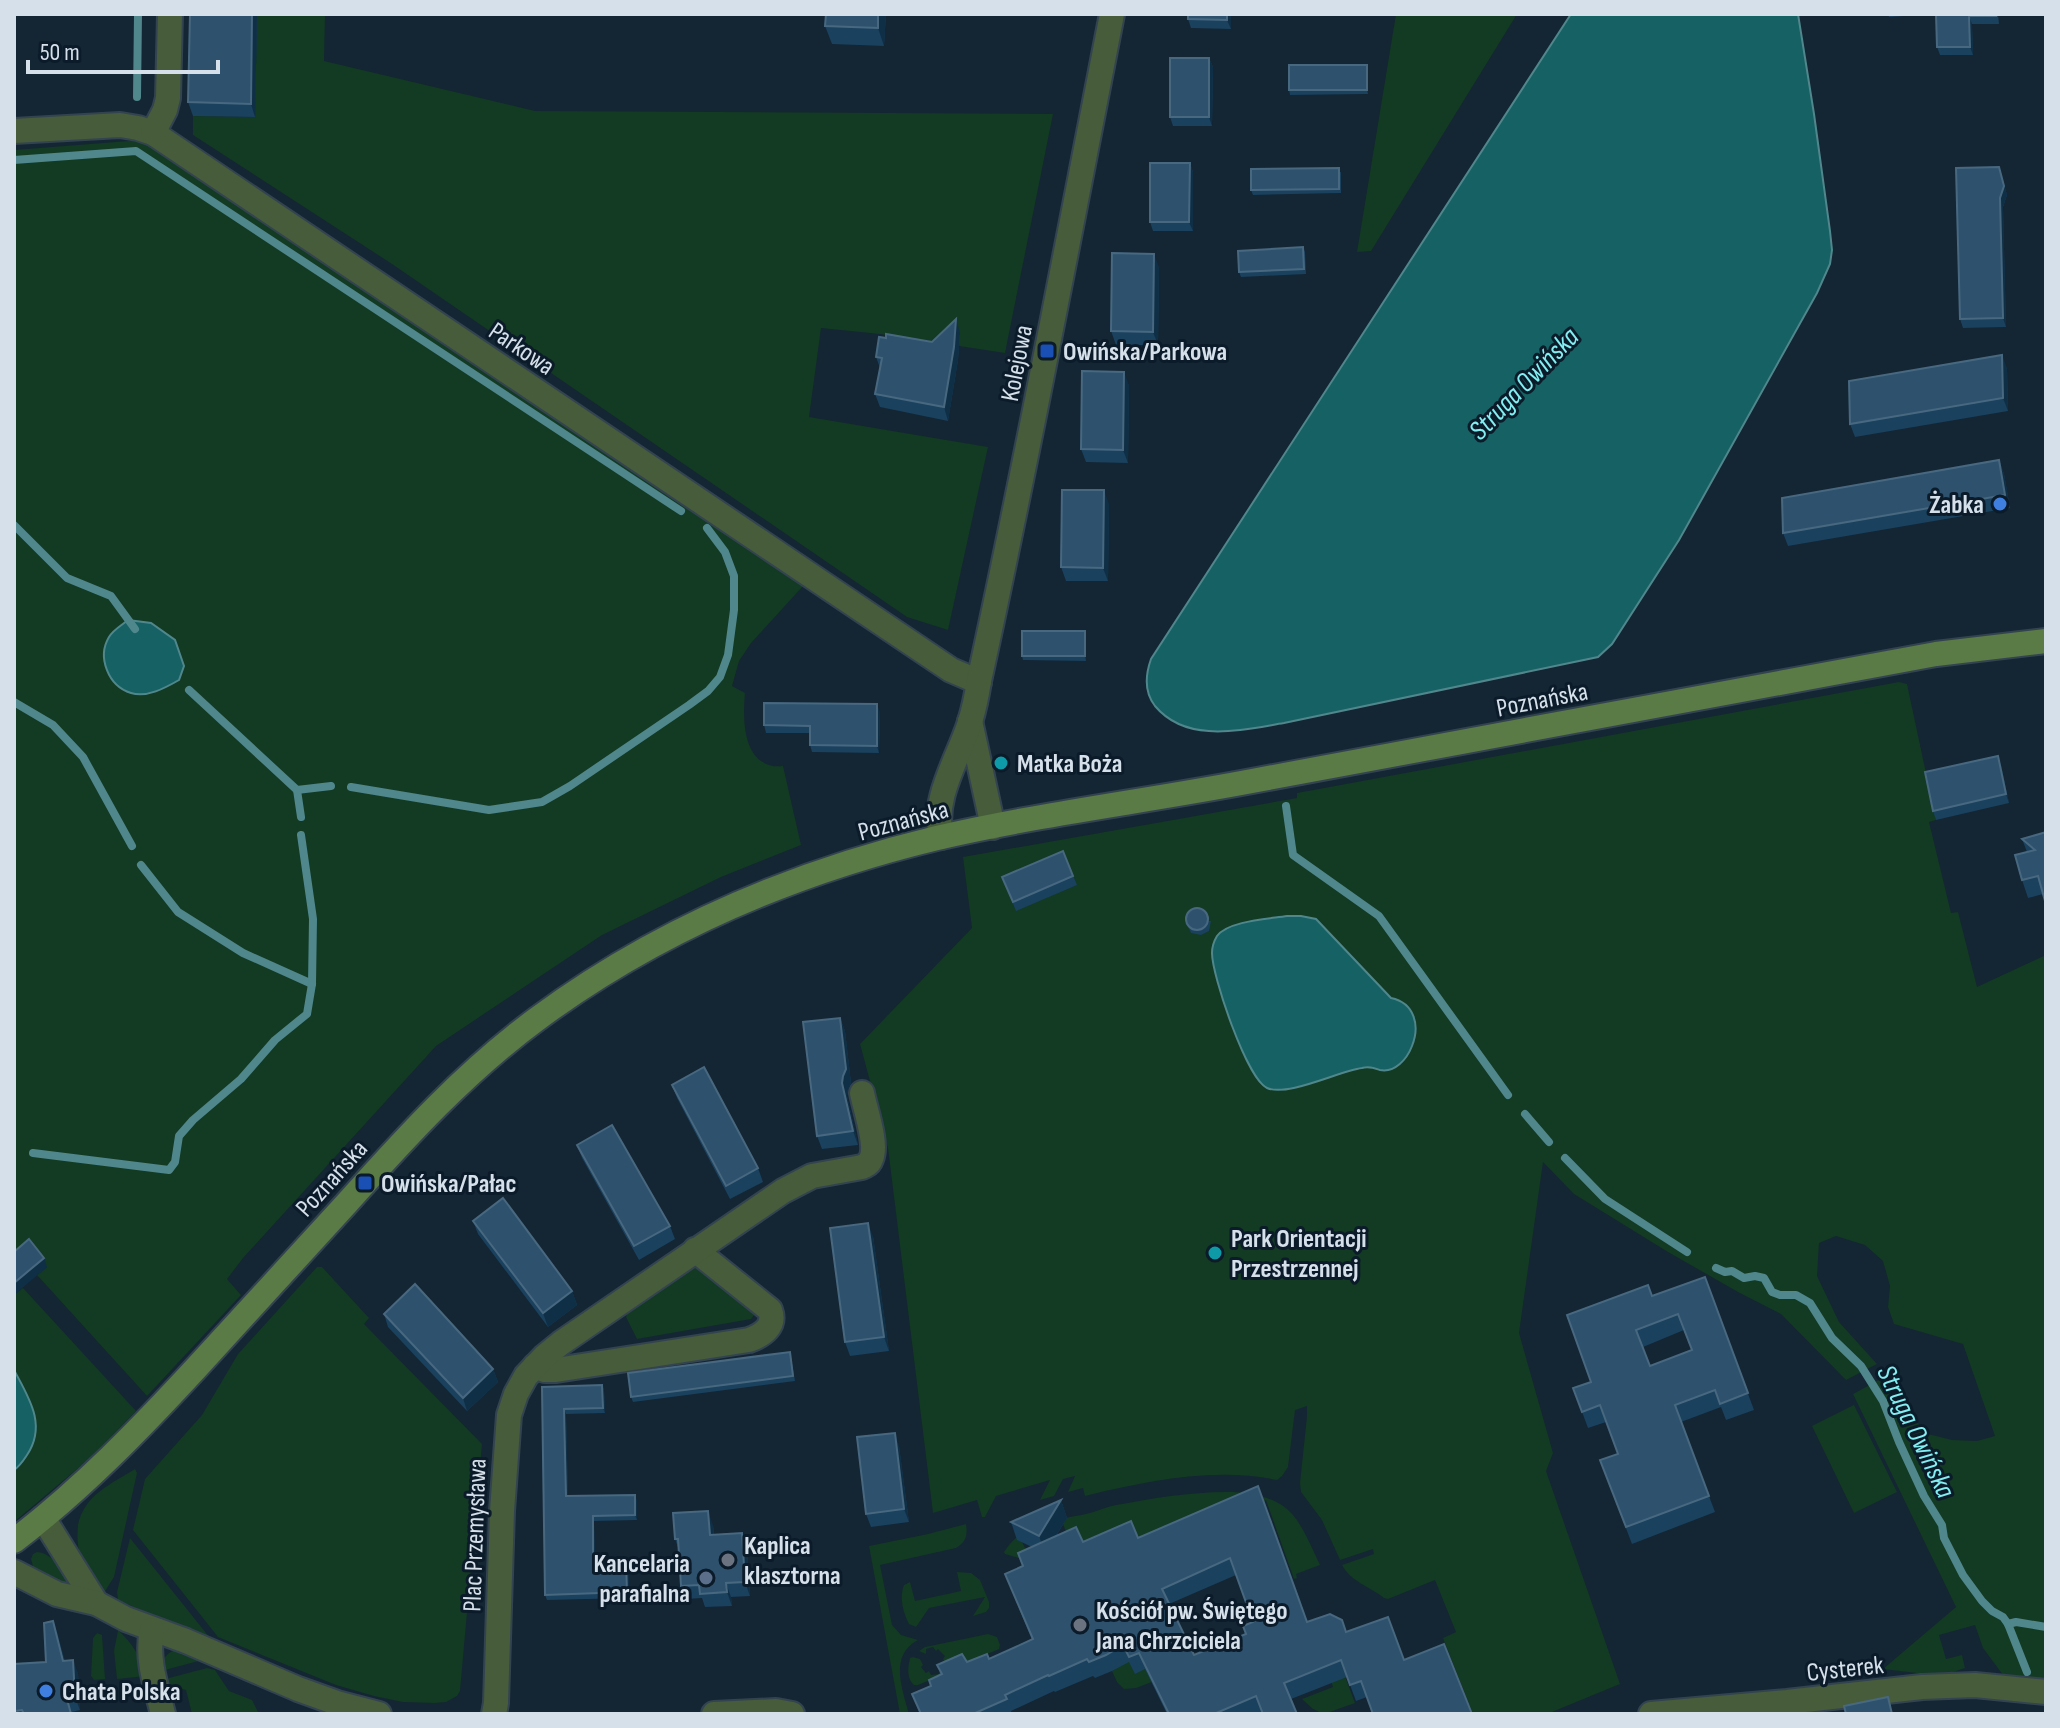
<svg xmlns="http://www.w3.org/2000/svg" width="2060" height="1728" font-family="'Sofia Sans Condensed',sans-serif">
	<rect width="100%" height="100%" fill="#142533"/>
	<!-- green -->
	<g fill="#133a23">
		<polygon points="257,14 325,14 324,61 535,111 1053,114 1005,353 880,334 821,328 809,417 988,447 948,630 907,617 392,264 193,135 193,116 255,117"/>
		<polygon points="1396,14 1517,14 1371,251 1357,252"/>
		<path d="M141,140L804,585L751,643L739,661L732,686L745,693C743,716 742,756 769,765C774,767 778,766 783,766L801,845L721,877L602,935L436,1046L243,1258L227,1279L241,1295L147,1396L37,1275L47,1267L14,1264V150Z"/>
		<path d="M1899,682L1907,684L1936,820L1929,822L1951,913L1958,912L1977,987L2046,955V1681L2003,1675L1983,1648L1975,1625L1939,1635L1946,1659L1962,1655L1965,1668L1942,1676L1883,1669L1956,1607L1853,1394L1886,1376L1907,1411L1928,1434L1952,1440L1977,1441L1995,1436L1963,1344L1894,1324L1888,1307L1890,1286L1883,1261L1865,1245L1836,1236L1819,1243L1817,1276L1839,1322L1877,1364L1846,1380L1781,1314L1738,1292L1668,1252L1574,1194L1543,1162L1519,1333L1553,1453L1546,1471L1620,1684L1547,1714H1473L1443,1638L1456,1632L1435,1580L1388,1599L1384,1598C1369,1586 1351,1582 1342,1565L1374,1554L1373,1549L1340,1560L1322,1520L1301,1492L1300,1483L1307,1416V1406L1295,1410L1288,1467L1282,1476L1277,1480C1214,1467 1148,1481 1085,1496L1083,1488L1068,1492L1075,1476L1063,1479L1054,1496L1040,1500L1050,1480L996,1496L985,1517H982L977,1500L933,1513L888,1148L860,1044L972,928L963,857L1297,798V793Z"/>
		<polygon points="694,1266 705,1270 755,1309 754,1315 751,1319 637,1339 626,1317 628,1308"/>
		<polygon points="317,1267 322,1267 369,1318 364,1324 482,1444 460,1691 457,1696 446,1702 435,1703 403,1702 374,1696 336,1685 218,1637 133,1530 145,1479 202,1415 238,1354"/>
		<polygon points="23,1288 136,1411 90,1458 14,1522 14,1295"/>
		<polygon points="1854,1405 1897,1492 1854,1513 1812,1426"/>
		<path d="M135,1469L137,1473L114,1577L105,1591L101,1589C95,1579 86,1568 81,1557C77,1547 77,1535 78,1525C84,1495 111,1484 135,1469Z"/>
		<path d="M1234,1492C1292,1497 1297,1516 1320,1565L1296,1574L1297,1578L1294,1579L1266,1500L1146,1551L1138,1535L1107,1551L1072,1547L1063,1524L1022,1542L1032,1562L1005,1554L1004,1552C1010,1543 1016,1536 1026,1531C1045,1521 1066,1518 1086,1514C1096,1512 1105,1507 1116,1505C1154,1498 1194,1491 1234,1492Z"/>
		<path d="M966,1524C968,1535 966,1542 956,1548L880,1565L892,1625L901,1635L918,1640C889,1655 902,1688 909,1714H900L869,1546L928,1534Z"/>
		<polygon points="130,1538 210,1638 210,1641 118,1600 117,1592"/>
		<path d="M37,1552C55,1553 65,1576 75,1589L74,1592L34,1570L31,1559L33,1554Z"/>
		<path d="M957,1572L971,1573L980,1580L989,1602V1608L986,1612L973,1616L985,1597L929,1608L916,1627L909,1624C903,1613 899,1596 904,1585L910,1582L915,1601L961,1591Z"/>
		<path d="M118,1630C132,1643 141,1657 146,1676L117,1679L114,1651Z"/>
		<polygon points="97,1633 102,1635 105,1679 94,1680 91,1676 93,1638"/>
		<polygon points="988,1634 997,1637 1000,1645 999,1649 959,1666 946,1664 943,1659 945,1656 938,1649 936,1651 933,1647 926,1649 926,1654 919,1651 925,1647"/>
		<polygon points="1334,1647 1355,1703 1324,1714 1313,1709 1302,1699 1333,1687 1321,1652"/>
		<path d="M180,1649L206,1659L161,1671C162,1658 167,1651 180,1649Z"/>
		<path d="M913,1657L920,1659L923,1665L921,1667L926,1673L929,1671L931,1675L939,1674V1670L942,1675L918,1685H914C906,1678 908,1667 910,1658Z"/>
		<polygon points="1129,1660 1151,1667 1157,1680 1136,1688 1124,1689 1117,1682 1112,1671"/>
		<polygon points="207,1668 215,1670 229,1691 252,1700 259,1714 192,1714 186,1690 165,1684 169,1678"/>
	</g>
	<!-- water -->
	<g fill="#166164" stroke="#4f878c" stroke-width="2">
		<path d="M1571,14H1798L1814,114L1830,231L1832,250L1830,264L1817,293L1679,540L1612,644L1598,657L1284,723C1241,730 1187,744 1155,706C1144,692 1145,676 1151,659Z"/>
		<path d="M128,620L151,623L175,640L184,666L179,680C165,688 147,698 131,693C108,686 97,657 109,637C113,630 122,625 128,620Z"/>
		<path d="M1287,916H1301L1316,919L1391,998C1415,1003 1420,1026 1412,1046C1407,1059 1395,1073 1380,1070C1374,1068 1369,1066 1362,1068C1339,1071 1288,1097 1267,1088C1247,1079 1212,976 1212,953C1212,947 1214,941 1217,936C1228,921 1268,919 1287,916Z"/>
		<path d="M14,1370C29,1398 47,1425 27,1455C23,1461 20,1466 14,1470Z"/>
	</g>
	<g fill="none" stroke-linecap="round" stroke-linejoin="round">
		<!-- stream -->
		<g stroke="#4f878c" stroke-width="8">
			<polyline points="137,97 138,14"/>
			<polyline points="14,160 136,151 681,511"/>
			<polyline points="14,525 67,578 111,596 135,629"/>
			<polyline points="189,690 297,790 301,817"/>
			<polyline points="14,702 53,725 83,757 132,846"/>
			<polyline points="351,787 489,810 542,802 570,786 689,705 708,691 720,677 728,655 734,610 734,576 725,552 707,528"/>
			<polyline points="297,790 331,786"/>
			<polyline points="1286,806 1293,855 1379,916 1508,1095"/>
			<polyline points="141,865 178,912 243,953 312,984"/>
			<polyline points="1525,1114 1549,1142"/>
			<polyline points="33,1153 169,1170 175,1162 179,1136 193,1120 241,1079 275,1040 307,1014 312,984 313,919 301,835"/>
			<polyline points="1565,1158 1605,1199 1687,1252"/>
			<polyline points="1716,1268 1725,1272 1732,1271 1744,1278 1755,1276 1764,1278 1772,1292 1780,1295 1796,1295 1810,1303 1832,1338 1861,1366 1883,1401 1899,1442 1924,1496 1942,1525 1944,1538 1963,1575 1982,1601 1992,1611 2003,1617 2008,1624 2027,1672"/>
			<polyline points="2008,1624 2016,1622 2046,1627"/>
		</g>
		<defs>
			<g id="street">
				<polyline points="14,131 120,125 138,128 153,133 951,670 979,682"/>
				<polyline points="153,133 165,110 168,98 170,14"/>
				<polyline points="970,721 993,827"/>
				<path d="M941,837C932,797 958,760 970,722C974,709 977,694 979,681C1027,459 1069,236 1112,14"/>
				<path d="M535,1366L545,1370H556L749,1340C763,1335 776,1326 770,1310L695,1250"/>
				<polyline points="43,1518 96,1603"/>
				<polyline points="14,1572 57,1594 96,1603 126,1619 186,1641 298,1689 337,1703 379,1714"/>
				<path d="M152,1630C146,1659 156,1686 163,1714"/>
				<path d="M494,1714L496,1703L502,1511L509,1415L516,1394L526,1376L545,1356L561,1343L783,1191L812,1176L862,1167C867,1164 869,1165 871,1159C878,1145 865,1109 862,1093"/>
				<polyline points="714,1714 776,1711 792,1714"/>
				<polyline points="1651,1714 1787,1702 1922,1687 1975,1685 2046,1692"/>
			</g>
			<path id="secondary" d="M14,1541C82,1489 140,1429 198,1366C248,1312 297,1257 347,1203C406,1137 465,1072 537,1019C656,931 792,873 937,838C1040,814 1147,801 1252,781C1480,737 1708,697 1936,654L2046,641"/>
		</defs>
		<!-- street casing -->
		<use href="#street" stroke="#334350" stroke-width="28"/>
		<!-- secondary casing -->
		<use href="#secondary" stroke="#334350" stroke-width="28"/>
		<!-- street -->
		<use href="#street" stroke="#475c3a" stroke-width="24"/>
		<!-- secondary -->
		<use href="#secondary" stroke="#5a7b45" stroke-width="24"/>
	</g>
	<!-- wall -->
	<g fill="#1a415e" fill-rule="evenodd">
		<polygon points="257,14 255,117 193,116 188,102"/>
		<polygon points="826,14 886,14 884,46 832,44 825,26"/>
		<polygon points="1188,14 1231,14 1231,29 1191,28 1188,19"/>
		<polygon points="1888,14 1934,14 1889,17"/>
		<polygon points="1936,14 1998,14 1999,24 1972,24 1973,55 1940,55 1937,47"/>
		<polygon points="1209,58 1213,67 1212,126 1173,126 1170,117"/>
		<polygon points="1368,69 1368,94 1290,95 1289,90"/>
		<polygon points="1190,163 1193,172 1193,231 1153,231 1150,222"/>
		<polygon points="1999,167 2007,195 2003,207 2006,327 1963,328 1960,319"/>
		<polygon points="1341,172 1341,193 1253,195 1251,190"/>
		<polygon points="1303,247 1305,252 1306,274 1241,277 1239,272"/>
		<polygon points="1159,267 1158,345 1116,345 1111,331"/>
		<polygon points="960,333 958,360 948,421 880,407 875,394 880,368 876,357 932,342"/>
		<polygon points="2007,368 2008,411 1855,437 1850,424"/>
		<polygon points="1129,385 1128,463 1086,462 1081,449"/>
		<polygon points="1999,460 2004,474 2010,508 1788,546 1783,533"/>
		<polygon points="1109,504 1108,581 1066,581 1061,567"/>
		<polygon points="1085,631 1086,636 1086,661 1023,660 1022,656"/>
		<polygon points="880,712 879,753 812,752 810,745 810,733 766,733 764,725"/>
		<polygon points="2001,765 2009,803 1936,820 1933,811"/>
		<polygon points="2046,832 2046,904 2043,894 2028,898 2022,880 2027,852 2022,839"/>
		<polygon points="1063,851 1077,885 1016,911 1002,877"/>
		<polygon points="1185,920 1211,921 1209,931 1201,935 1191,933"/>
		<polygon points="840,1018 845,1031 851,1083 848,1089 847,1096 858,1145 822,1149 817,1136"/>
		<polygon points="672,1085 758,1168 763,1182 730,1199 677,1098"/>
		<polygon points="577,1145 670,1226 675,1239 639,1260 582,1158"/>
		<polygon points="473,1221 572,1291 577,1305 548,1327 478,1234"/>
		<polygon points="873,1236 889,1351 850,1356 845,1342"/>
		<path d="M1705,1277L1754,1410L1726,1420L1721,1407L1681,1422L1715,1512L1632,1544L1600,1460L1618,1454L1606,1422L1588,1428L1573,1388L1591,1382L1652,1296ZM1684,1330L1692,1350L1650,1366L1643,1347Z"/>
		<polygon points="384,1314 493,1369 498,1382 467,1411 388,1327"/>
		<polygon points="790,1352 795,1381 633,1402 631,1397"/>
		<polygon points="602,1385 604,1390 605,1413 566,1414 568,1496 637,1500 637,1520 594,1521 595,1559 626,1559 628,1564 629,1598 547,1600 545,1595 542,1387"/>
		<polygon points="899,1446 909,1522 871,1527 866,1514"/>
		<path d="M1258,1486L1307,1622L1342,1620L1367,1697L1356,1701L1347,1677L1291,1699L1297,1714H1263L1262,1712L1258,1714H1167L1145,1669L1135,1674L1129,1662L1112,1671L1095,1678L1093,1676L1055,1692L1054,1691L1011,1711L1012,1714H920L912,1694L931,1686L941,1674L937,1665L989,1659L1032,1640L1005,1574L1023,1567L1018,1553L1032,1547L1017,1540L1011,1522L1061,1500L1067,1518L1056,1536L1083,1542L1138,1538ZM1236,1575L1253,1622L1246,1634L1194,1655L1169,1604Z"/>
		<polygon points="713,1525 714,1535 747,1546 750,1596 731,1597 732,1606 705,1607 702,1598 686,1599 681,1586 679,1550 675,1539"/>
		<polygon points="53,1621 65,1661 78,1673 80,1710 72,1712 73,1714 16,1714 15,1708 14,1709 14,1664 46,1662"/>
	</g>
	<!-- shaded-wall -->
	<g fill="#0f2f46">
		<polygon points="252,14 257,14 255,117 251,104"/>
		<polygon points="878,14 886,14 884,46 878,28"/>
		<polygon points="1227,14 1231,14 1231,29 1227,20"/>
		<polygon points="1969,16 1972,24 1973,55 1970,47"/>
		<polygon points="1209,58 1213,67 1212,126 1209,117"/>
		<polygon points="1367,65 1368,69 1368,94 1367,90"/>
		<polygon points="1190,163 1193,172 1193,231 1189,222"/>
		<polygon points="1999,167 2007,195 2003,207 2006,327 2003,318"/>
		<polygon points="1154,254 1159,267 1158,345 1153,332"/>
		<polygon points="956,319 960,333 958,360 948,421 944,407"/>
		<polygon points="2002,355 2007,368 2008,411 2003,398"/>
		<polygon points="1124,372 1129,385 1128,463 1123,450"/>
		<polygon points="1999,460 2004,474 2010,508 2005,495"/>
		<polygon points="1104,490 1109,504 1108,581 1103,568"/>
		<polygon points="1085,631 1086,636 1086,661 1085,656"/>
		<polygon points="877,704 880,712 879,753 877,746"/>
		<polygon points="1998,756 2001,765 2009,803 2006,794"/>
		<polygon points="840,1018 845,1031 851,1083 848,1089 847,1096 858,1145 853,1131 842,1083"/>
		<polygon points="868,1223 873,1236 889,1351 884,1337"/>
		<polygon points="44,1258 47,1267 14,1295 14,1283"/>
		<polygon points="572,1291 577,1305 548,1327 543,1313"/>
		<polygon points="493,1369 498,1382 467,1411 463,1398"/>
		<polygon points="602,1385 604,1390 605,1413 603,1408"/>
		<polygon points="564,1409 566,1414 568,1501 566,1496"/>
		<polygon points="895,1433 899,1446 909,1522 904,1509"/>
		<polygon points="635,1495 637,1500 637,1520 635,1515"/>
		<polygon points="1061,1500 1067,1518 1045,1553 1039,1536"/>
		<polygon points="708,1511 713,1525 715,1548 710,1535"/>
		<polygon points="593,1516 594,1521 595,1565 593,1559"/>
		<polygon points="742,1533 747,1546 750,1596 745,1582"/>
		<polygon points="626,1559 628,1564 629,1598 627,1592"/>
		<polygon points="726,1583 731,1597 732,1606 727,1592"/>
		<polygon points="53,1621 58,1634 68,1674 63,1661"/>
		<polygon points="73,1660 78,1673 80,1710 75,1697"/>
	</g>
	<!-- building -->
	<g fill="#2e526d" stroke="#486880" stroke-width="2" fill-rule="evenodd">
		<polygon points="190,14 252,14 251,104 188,102"/>
		<polygon points="826,14 878,14 878,28 825,26"/>
		<polygon points="1188,14 1227,14 1227,20 1188,19"/>
		<polygon points="1936,14 1996,14 1996,16 1969,16 1970,47 1937,47"/>
		<rect x="1170" y="58" width="39" height="59"/>
		<rect x="1289" y="65" width="78" height="25"/>
		<polygon points="1150,163 1190,163 1189,222 1150,222"/>
		<polygon points="1999,167 2004,186 2000,198 2003,318 1960,319 1956,168"/>
		<polygon points="1339,168 1339,189 1251,190 1251,169"/>
		<polygon points="1303,247 1304,269 1239,272 1238,251"/>
		<polygon points="1112,253 1154,254 1153,332 1111,331"/>
		<polygon points="956,319 954,347 944,407 875,394 882,358 876,357 879,337 886,338 886,334 932,342"/>
		<polygon points="2002,355 2003,398 1850,424 1849,381"/>
		<polygon points="1082,371 1124,372 1123,450 1081,449"/>
		<polygon points="1999,460 2005,495 1783,533 1782,498"/>
		<polygon points="1062,490 1104,490 1103,568 1061,567"/>
		<rect x="1022" y="631" width="63" height="25"/>
		<polygon points="764,703 877,704 877,746 810,745 810,726 764,725"/>
		<polygon points="1998,756 2006,794 1933,811 1925,772"/>
		<polygon points="2046,832 2046,900 2045,901 2038,876 2022,880 2015,855 2035,850 2022,839"/>
		<polygon points="1063,851 1073,876 1013,902 1002,877"/>
		<circle cx="1197" cy="919" r="11"/>
		<polygon points="840,1018 846,1069 843,1076 842,1083 853,1131 817,1136 803,1022"/>
		<polygon points="704,1067 758,1168 726,1186 672,1085"/>
		<polygon points="612,1125 670,1226 634,1246 577,1145"/>
		<polygon points="503,1198 572,1291 543,1313 473,1221"/>
		<polygon points="868,1223 884,1337 845,1342 830,1228"/>
		<polygon points="29,1239 44,1258 14,1283 14,1252"/>
		<path d="M1705,1277L1748,1393L1720,1404L1715,1390L1675,1405L1709,1496L1626,1527L1600,1460L1618,1454L1600,1405L1582,1412L1573,1388L1591,1382L1567,1315L1648,1285L1652,1296ZM1678,1314L1692,1350L1650,1366L1636,1330Z"/>
		<polygon points="415,1284 493,1369 463,1398 384,1314"/>
		<polygon points="790,1352 793,1376 631,1397 628,1373"/>
		<polygon points="602,1385 603,1408 564,1409 566,1496 635,1495 635,1515 593,1516 593,1559 626,1559 627,1592 545,1595 542,1387"/>
		<polygon points="895,1433 904,1509 866,1514 857,1437"/>
		<path d="M1258,1486L1307,1622L1330,1614L1342,1620L1346,1632L1388,1617L1404,1660L1444,1644L1472,1714H1373L1361,1681L1350,1685L1341,1660L1284,1683L1297,1714H1263L1256,1696L1214,1714H1169L1139,1653L1129,1657L1123,1645L1106,1655L1089,1662L1087,1659L1049,1676L1048,1675L1005,1695L1007,1699L973,1714H921L912,1694L931,1686L929,1680L942,1674L937,1665L962,1654L967,1662L987,1654L989,1659L1033,1639L1005,1574L1023,1566L1018,1553L1076,1527L1083,1542L1131,1521L1138,1538ZM1230,1558L1253,1622L1243,1626L1246,1634L1194,1655L1162,1589Z"/>
		<polygon points="1061,1500 1039,1536 1011,1522"/>
		<polygon points="708,1511 710,1535 742,1533 745,1582 726,1583 727,1592 700,1594 699,1585 681,1586 678,1539 675,1539 673,1513"/>
		<polygon points="53,1621 63,1661 73,1660 75,1697 67,1699 71,1714 24,1714 22,1710 15,1711 14,1664 46,1662 44,1623"/>
		<polygon points="1888,1697 1892,1714 1846,1714 1844,1706"/>
	</g>
	<!-- markers -->
	<g fill="#1a4fb4" stroke="#0b1b29" stroke-width="3">
		<rect x="1039" y="343" width="16" height="16" rx="4"/>
		<rect x="357" y="1175" width="16" height="16" rx="4"/>
	</g>
	<g fill="#3f7fe0" stroke="#0b1b29" stroke-width="3">
		<circle cx="2000" cy="504" r="8"/>
		<circle cx="46" cy="1691" r="8"/>
	</g>
	<g fill="#0f9aa8" stroke="#0b1b29" stroke-width="3">
		<circle cx="1001" cy="763" r="8"/>
		<circle cx="1215" cy="1253" r="8"/>
	</g>
	<g fill="#6b7280" stroke="#0b1b29" stroke-width="3">
		<circle cx="728" cy="1560" r="8"/>
		<circle cx="1080" cy="1625" r="8"/>
	</g>
	<circle fill="#5c6f8a" stroke="#0b1b29" stroke-width="3" cx="706" cy="1578" r="8"/>
	<g text-anchor="middle" stroke-width="6" stroke-linejoin="round" paint-order="stroke">
		<!-- street labels -->
		<g font-size="26" fill="#d5e0ea" stroke="#0b1b29">
			<text transform="translate(522 348) rotate(34)" y="9">Parkowa</text>
			<text transform="translate(1016 363) rotate(-79)" y="9">Kolejowa</text>
			<text transform="translate(1542 699) rotate(-11)" y="9">Poznańska</text>
			<text transform="translate(903 820) rotate(-15)" y="9">Poznańska</text>
			<text transform="translate(331 1178) rotate(-48)" y="9">Poznańska</text>
			<text transform="translate(474 1535) rotate(-88)" y="9">Plac Przemysława</text>
			<text transform="translate(1845 1668) rotate(-6)" y="9">Cysterek</text>
		</g>
		<!-- poi labels -->
		<g font-size="26" font-weight="bold" fill="#d5e0ea" stroke="#0b1b29" text-anchor="start">
			<text x="1063" y="360">Owińska/Parkowa</text>
			<text x="1984" y="513" text-anchor="end">Żabka</text>
			<text x="1017" y="772">Matka Boża</text>
			<text x="381" y="1192">Owińska/Pałac</text>
			<text x="1231" y="1247">Park Orientacji<tspan x="1231" dy="30">Przestrzennej</tspan></text>
			<text x="744" y="1554">Kaplica<tspan x="744" dy="30">klasztorna</tspan></text>
			<text x="690" y="1572" text-anchor="end">Kancelaria<tspan x="690" dy="30">parafialna</tspan></text>
			<text x="1096" y="1619">Kościół pw. Świętego<tspan x="1096" dy="30">Jana Chrzciciela</tspan></text>
			<text x="62" y="1700">Chata Polska</text>
		</g>
		<!-- water labels -->
		<g font-size="28" font-style="italic" fill="#83eef2" stroke="#0b1b29">
			<text transform="translate(1523 383) rotate(-46)" y="10">Struga Owińska</text>
			<text transform="translate(1917 1431) rotate(64)" y="10">Struga Owińska</text>
		</g>
	</g>
	<!-- border -->
	<rect width="2060" height="1728" fill="none" stroke="#d5e0ea" stroke-width="32"/>
	<!-- scale -->
	<path d="M28 60v12h190v-12" fill="none" stroke="#d5e0ea" stroke-width="4"/>
	<text x="40" y="60" font-size="24" fill="#d5e0ea" stroke="#0b1b29" stroke-width="6" paint-order="stroke">50 m</text>
</svg>
